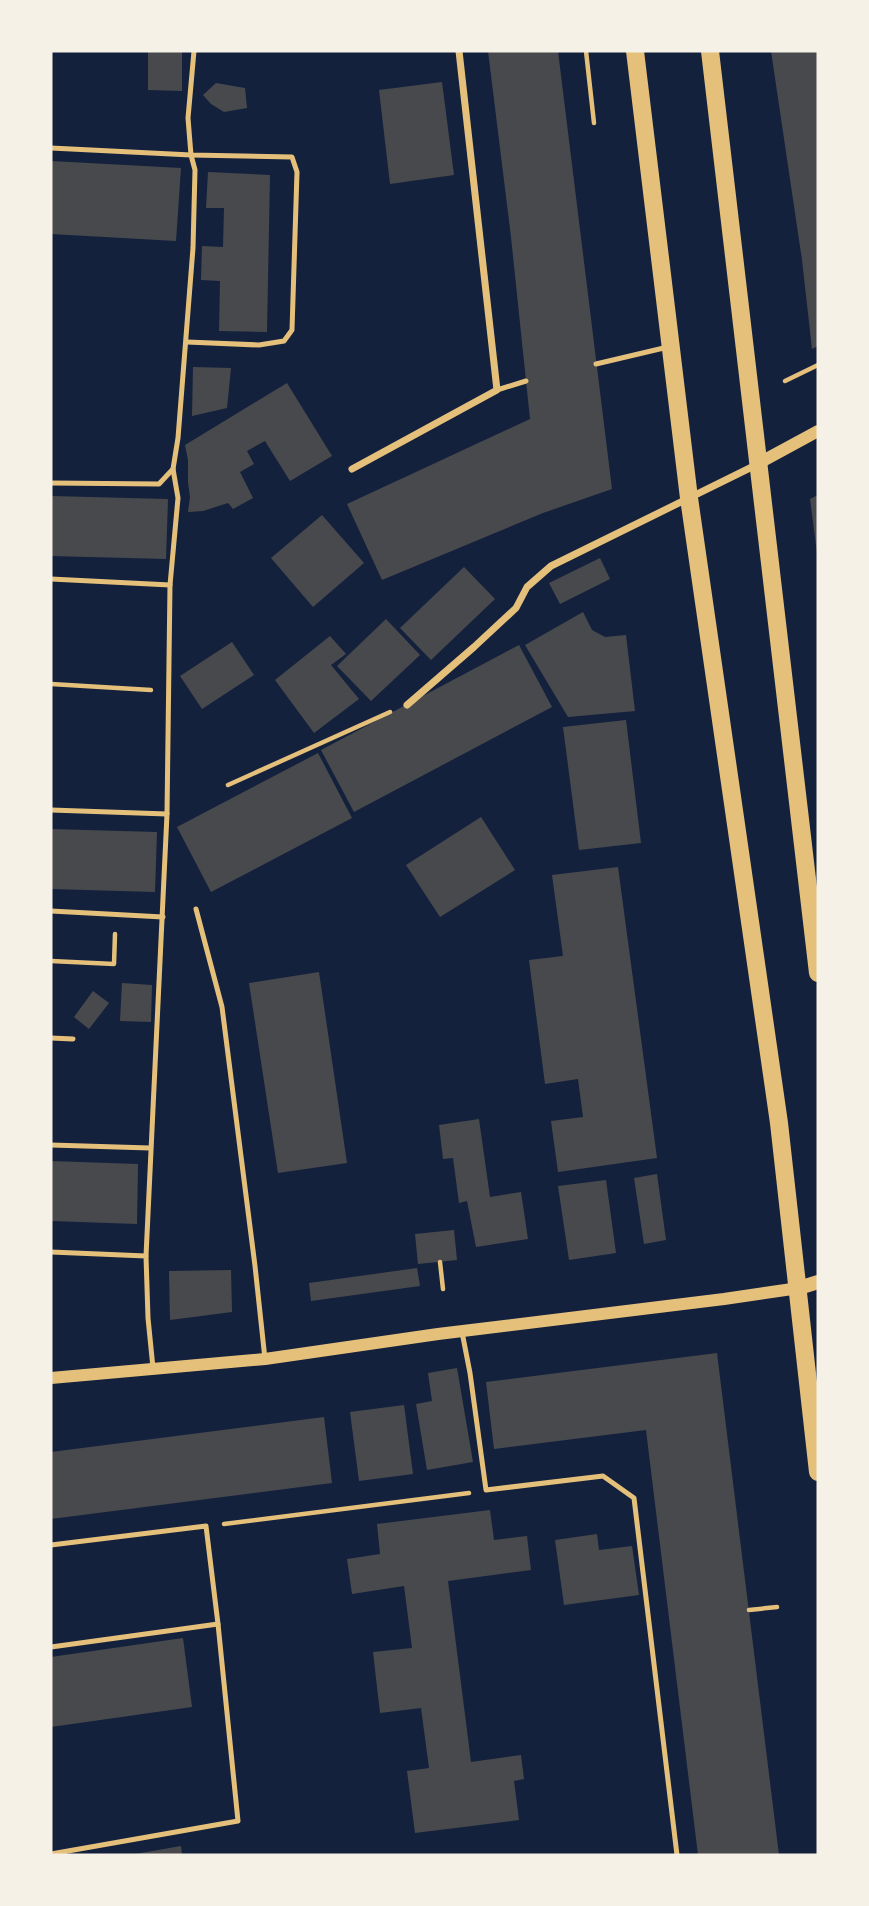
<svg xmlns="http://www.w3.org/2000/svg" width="869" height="1906" font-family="'Golos Text',sans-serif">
	<rect width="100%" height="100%" fill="#14213d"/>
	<!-- building -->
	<g fill="#48494c">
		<polygon points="148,51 182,51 182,91 148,90"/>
		<polygon points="488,51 558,51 612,489 543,513 382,580 347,504 530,419 511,237"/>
		<polygon points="771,51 818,51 818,346 812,349 802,260"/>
		<polygon points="442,82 454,175 390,184 379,90"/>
		<polygon points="216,83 245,88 247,108 224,112 211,104 203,95"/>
		<polygon points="51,161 181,168 176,241 51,234"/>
		<polygon points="208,172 270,175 267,332 219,331 220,281 201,280 202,246 223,247 224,208 206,208"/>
		<polygon points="193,367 231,368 227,408 192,416"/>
		<polygon points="287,383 332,456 290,481 265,441 247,451 254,464 240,472 253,498 233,509 228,503 203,511 188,512 190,497 188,482 188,460 185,445"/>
		<polygon points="818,495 818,553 817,553 810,499"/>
		<polygon points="51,496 168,499 166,559 51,556"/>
		<polygon points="322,515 364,563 313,607 271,558"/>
		<polygon points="600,558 610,579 560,604 549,583"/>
		<polygon points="464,567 495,599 431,660 400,628"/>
		<polygon points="583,612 592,630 605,637 626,635 635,711 568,717 525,645"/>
		<polygon points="386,619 420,655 371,701 337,666"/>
		<polygon points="330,636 346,654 331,665 359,699 314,733 275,680"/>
		<polygon points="232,642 254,675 202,709 180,676"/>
		<polygon points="519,645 552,707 354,812 321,750"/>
		<polygon points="626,720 641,843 579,850 563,727"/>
		<polygon points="318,753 352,818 211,892 177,827"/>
		<polygon points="481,817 515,870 440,917 406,865"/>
		<polygon points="51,829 157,832 155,892 51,889"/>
		<polygon points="618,867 657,1158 558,1172 551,1121 583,1117 578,1079 545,1084 529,960 563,956 552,875"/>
		<polygon points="319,972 347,1163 278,1173 249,983"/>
		<polygon points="122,983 152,985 151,1022 120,1021"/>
		<polygon points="93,991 109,1003 89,1029 74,1017"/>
		<polygon points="479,1119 490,1197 521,1192 528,1239 476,1247 467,1201 459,1203 453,1158 443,1159 439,1125"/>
		<polygon points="51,1161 138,1164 137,1224 51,1221"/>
		<polygon points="657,1174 666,1240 644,1244 634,1178"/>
		<polygon points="606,1180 616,1253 569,1260 558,1186"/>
		<polygon points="454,1230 457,1260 418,1264 415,1234"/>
		<polygon points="417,1268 420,1286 311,1301 309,1283"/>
		<polygon points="231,1270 232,1312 170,1320 169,1271"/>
		<polygon points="717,1353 779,1855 698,1855 646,1430 494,1449 486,1382"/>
		<polygon points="457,1368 473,1462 427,1470 416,1404 432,1401 428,1373"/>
		<polygon points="404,1405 413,1474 359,1481 350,1412"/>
		<polygon points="324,1417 332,1483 51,1519 51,1452"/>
		<polygon points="490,1510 494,1540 527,1536 531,1570 448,1581 471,1762 521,1755 524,1779 514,1781 519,1820 415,1833 407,1771 429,1768 421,1708 380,1713 373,1652 412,1648 404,1586 352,1594 347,1559 380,1554 377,1524"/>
		<polygon points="597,1534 599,1550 632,1546 639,1595 564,1605 555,1540"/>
		<polygon points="183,1638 192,1707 51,1727 51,1657"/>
		<polygon points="181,1846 182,1855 135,1855 135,1854"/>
	</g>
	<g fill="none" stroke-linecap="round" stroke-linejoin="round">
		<!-- path -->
		<g stroke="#e5c07b" stroke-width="4.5">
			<polyline points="586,51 594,123"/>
			<polyline points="785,381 818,365"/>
			<polyline points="51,684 151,690"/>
			<polyline points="228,785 390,712"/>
			<polyline points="51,961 114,964 115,934"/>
			<polyline points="440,1262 443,1289"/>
			<polyline points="224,1524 469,1493"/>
			<polyline points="749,1610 777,1607"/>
		</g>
		<!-- service -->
		<g stroke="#e5c07b" stroke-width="5">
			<polyline points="51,148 191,155 195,170 193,248 178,438 173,469 159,484 51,483"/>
			<polyline points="187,342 259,345 284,341 292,330 297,172 292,157 191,155 188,118 194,51"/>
			<polyline points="596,364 668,347"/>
			<polyline points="497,390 526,381"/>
			<polyline points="51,579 170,585"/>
			<polyline points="51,810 167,814"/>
			<polyline points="196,909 222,1007 255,1266 265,1359"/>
			<polyline points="51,911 163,917"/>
			<polyline points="51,1038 73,1039"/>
			<polyline points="51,1145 150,1148"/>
			<polyline points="51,1252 146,1256 148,1318 153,1368"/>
			<polyline points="146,1256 167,814 170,585 178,498 173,469"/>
			<polyline points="462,1332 470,1373 486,1490 603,1476 634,1498 677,1855"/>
			<polyline points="51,1545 206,1526 218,1624 238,1821 51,1854"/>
			<polyline points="51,1647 218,1624"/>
		</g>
		<!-- minor -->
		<g stroke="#e5c07b" stroke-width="7">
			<polyline points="352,469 497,390 459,51"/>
			<polyline points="407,705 474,647 516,608 527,587 551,566 756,465"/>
		</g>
		<!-- tertiary -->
		<g stroke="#e5c07b" stroke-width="12">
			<polyline points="759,463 818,431"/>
			<polyline points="51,1378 265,1359 438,1334 724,1299 799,1288"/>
		</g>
		<!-- secondary -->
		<polyline stroke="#e5c07b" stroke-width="14" points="799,1288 818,1282"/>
		<!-- primary -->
		<g stroke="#e5c07b" stroke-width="18">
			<polyline points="635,51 689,498 779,1123 818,1472"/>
			<polyline points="710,51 818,973"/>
		</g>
	</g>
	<!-- border -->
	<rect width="869" height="1906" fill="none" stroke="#f6f1e7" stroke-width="105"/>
</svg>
